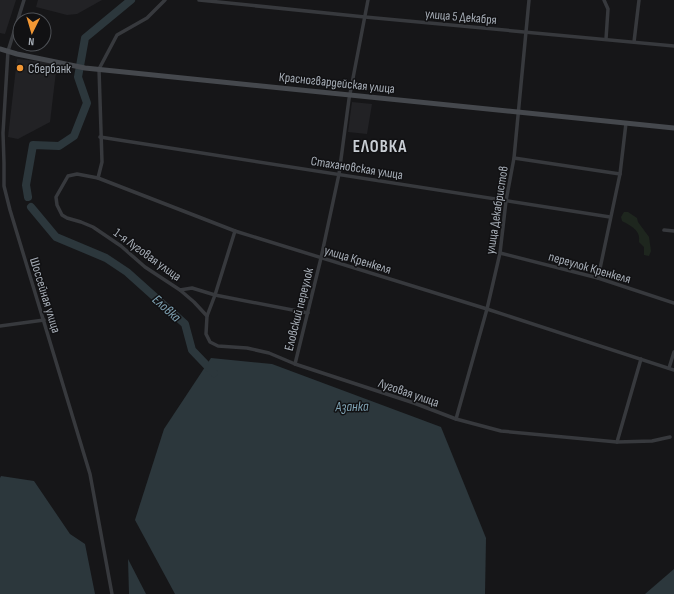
<svg xmlns="http://www.w3.org/2000/svg" width="674" height="594" font-family="'Sofia Sans Condensed',sans-serif">
	<rect width="100%" height="100%" fill="#161618"/>
	<!-- built -->
	<g fill="#222225">
		<polygon points="0,0 16,0 5,34 0,33"/>
		<polygon points="38,0 102,0 77,14 67,15 36,7"/>
		<polygon points="17,59 57,63 50,122 18,139 8,137"/>
		<polygon points="352,102 372,104 367,134 348,132"/>
	</g>
	<!-- green -->
	<path fill="#1e261e" d="M624,212H628L637,218L638,222L649,237L651,251L649,256L644,255V247L639,242C641,230 631,226 622,221L621,217Z"/>
	<!-- water -->
	<g fill="#2c373c">
		<polygon points="211,358 272,364 441,427 486,538 485,594 175,594 135,520 164,429"/>
		<polygon points="1,476 34,481 70,534 85,544 95,594 0,594 0,478"/>
		<polygon points="128,559 146,594 129,594"/>
		<polygon points="674,569 674,594 645,594"/>
	</g>
	<g fill="none" stroke-linecap="round" stroke-linejoin="round">
		<!-- river -->
		<g stroke="#2c373c" stroke-width="8">
			<polyline points="28,197 26,185 33,145 59,146 74,136 87,103 78,77 85,38 131,0"/>
			<polyline points="31,207 56,237 106,258 127,272 185,324 192,350 214,373"/>
		</g>
		<!-- minor -->
		<g stroke="#37393d" stroke-width="3.5">
			<polyline points="24,0 8,51 3,133 4,163 4,186 10,210 90,474 112,594"/>
			<polyline points="199,0 365,17 674,46"/>
			<polyline points="604,0 608,9 606,39"/>
			<polyline points="634,42 639,0"/>
			<polyline points="100,137 610,217"/>
			<polyline points="514,158 620,174"/>
			<polyline points="98,178 102,162 99,69 117,35 147,18 165,0"/>
			<polyline points="664,230 674,231"/>
			<polyline points="500,253 598,278 674,303"/>
			<polyline points="598,278 620,174 626,123"/>
			<polyline points="180,290 194,302 207,316 206,334 210,342 218,346 247,348 269,353 295,364 414,403 456,419 501,431 617,442 652,441 670,437"/>
			<polyline points="308,313 215,295 192,288 180,290 145,267 121,246 93,227 81,222 67,218 62,215 57,205 56,197 68,176 77,174 98,178 235,231 487,309 674,370"/>
			<polyline points="207,316 215,295 235,231"/>
			<polyline points="0,326 44,320"/>
			<polyline points="295,364 321,258 339,174 349,99 368,0"/>
			<polyline points="669,368 674,352"/>
			<polyline points="456,419 487,309 500,253 506,201 514,158 529,0"/>
			<polyline points="617,442 641,359"/>
		</g>
		<!-- secondary -->
		<polyline stroke="#45484d" stroke-width="5" points="0,49 17,54 85,68 674,128"/>
	</g>
	<!-- markers -->
	<circle fill="#f29734" stroke="#111113" stroke-width="1.5" cx="20" cy="68" r="4"/>
	<g text-anchor="middle" stroke-width="3" stroke-linejoin="round" paint-order="stroke">
		<!-- street labels -->
		<g font-size="13" fill="#a8afb8" stroke="#111113">
			<text transform="translate(461 16) rotate(5)" y="5">улица 5 Декабря</text>
			<text transform="translate(337 82) rotate(6)" y="5">Красногвардейская улица</text>
			<text transform="translate(357 167) rotate(9)" y="5">Стахановская улица</text>
			<text transform="translate(496 210) rotate(-81)" y="5">улица Декабристов</text>
			<text transform="translate(148 254) rotate(36)" y="5">1-я Луговая улица</text>
			<text transform="translate(358 259) rotate(17)" y="5">улица Кренкеля</text>
			<text transform="translate(590 267) rotate(16)" y="5">переулок Кренкеля</text>
			<text transform="translate(46 295) rotate(73)" y="5">Шоссейная улица</text>
			<text transform="translate(298 309) rotate(-76)" y="5">Еловский переулок</text>
			<text transform="translate(409 392) rotate(19)" y="5">Луговая улица</text>
		</g>
		<!-- poi labels -->
		<g font-size="13" fill="#a8afb8" stroke="#111113" text-anchor="start">
			<text x="28" y="73">Сбербанк</text>
		</g>
		<!-- water labels -->
		<g font-size="14" font-style="italic" fill="#7fa2b3" stroke="#111113">
			<text transform="translate(167 308) rotate(42)" y="5">Еловка</text>
			<text transform="translate(352 406) rotate(-1)" y="5">Азанка</text>
		</g>
		<!-- district labels -->
		<g font-size="17" font-weight="bold" letter-spacing="1" fill="#c9ced4" stroke="#111113">
			<text x="380" y="152">ЕЛОВКА</text>
		</g>
	</g>
	<!-- north arrow -->
	<g transform="translate(32 32) rotate(185)"><circle r="19" fill="#111113" stroke="#4d5055"/>
	<path d="M0-3L7 15L0 10L-7 15Z" fill="#f29734"/>
	<text y="-6" font-size="11" font-weight="bold" text-anchor="middle" fill="#a8afb8">N</text>
	</g>
</svg>
